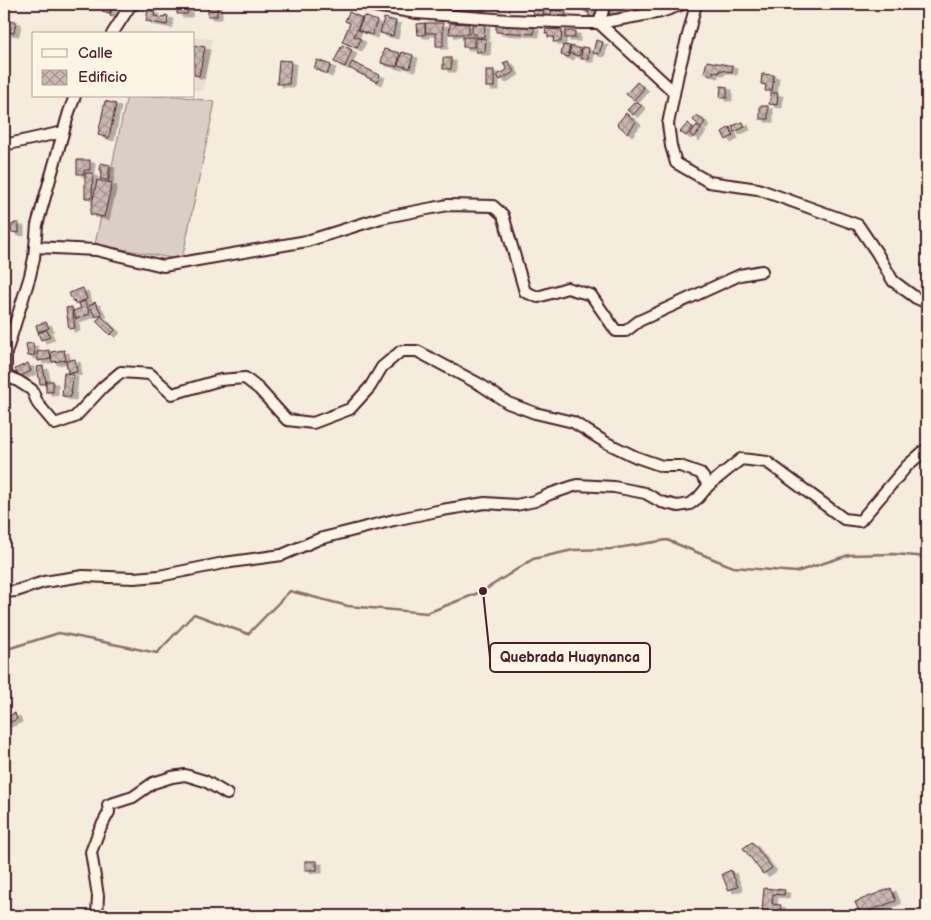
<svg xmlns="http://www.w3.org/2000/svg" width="931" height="920" font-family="'Balsamiq Sans',sans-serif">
	<defs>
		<pattern id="building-cross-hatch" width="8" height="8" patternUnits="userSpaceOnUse" patternTransform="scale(1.25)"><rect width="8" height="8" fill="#cab9b1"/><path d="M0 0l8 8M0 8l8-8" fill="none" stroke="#a69690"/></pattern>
		<filter id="shadow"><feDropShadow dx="5" dy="3" stdDeviation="0" flood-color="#0004"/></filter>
	</defs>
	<rect width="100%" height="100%" fill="#f5ecde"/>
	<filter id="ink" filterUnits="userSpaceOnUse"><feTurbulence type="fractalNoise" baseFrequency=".02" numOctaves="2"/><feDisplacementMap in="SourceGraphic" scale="10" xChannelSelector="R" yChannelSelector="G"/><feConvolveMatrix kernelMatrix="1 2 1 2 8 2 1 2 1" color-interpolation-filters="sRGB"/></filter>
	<g filter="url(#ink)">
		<!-- built -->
		<polygon fill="#e8ddd0" points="194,37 212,39 203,91 194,90"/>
		<!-- grass -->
		<polygon fill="#dbcec4" stroke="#927678" points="127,96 179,96 215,102 182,260 95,244"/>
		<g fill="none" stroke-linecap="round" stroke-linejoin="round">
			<!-- stream -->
			<polyline stroke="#8c6e70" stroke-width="2.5" points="4,650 59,633 157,653 194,614 248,634 290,591 348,606 427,613 483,591 533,559 573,550 611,549 667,540 733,567 796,572 849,555 894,554 927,557"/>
		</g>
		<!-- building -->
		<g fill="url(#building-cross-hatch)" stroke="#4a1f2b" filter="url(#shadow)">
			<polygon points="103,4 111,4 110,13 102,11"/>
			<polygon points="113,4 123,4 121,18 110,16"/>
			<rect x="208" y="4" width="9" height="12"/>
			<polygon points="419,4 435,4 434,12 418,10"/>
			<polygon points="456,4 462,4 461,13 451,12 451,5 456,5"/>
			<polygon points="469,4 479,4 479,6 482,6 482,16 469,15"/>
			<polygon points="582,4 601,4 598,18 589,16 589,12 581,10"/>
			<polygon points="611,4 627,6 625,18 609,15"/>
			<polygon points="177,6 188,7 187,14 177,14"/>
			<polygon points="534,8 544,9 543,16 533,16"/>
			<polygon points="148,10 155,11 154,16 164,18 165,15 168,16 167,25 146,21"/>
			<polygon points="551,10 566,11 565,18 551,17"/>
			<polygon points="349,12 362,18 354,36 361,39 357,48 342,42 350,23 345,21"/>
			<polygon points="364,16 377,21 372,35 358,30"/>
			<polygon points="384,18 396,21 393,36 380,33"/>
			<polygon points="8,20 16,21 14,33 6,32"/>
			<polygon points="425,23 443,23 443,46 436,46 436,33 426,33"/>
			<polygon points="425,23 425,35 418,35 417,24"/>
			<polygon points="450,23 469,24 469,34 449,34"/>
			<polygon points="472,24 485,24 484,37 476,37 476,34 472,34"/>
			<polygon points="496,25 534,27 534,34 496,32"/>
			<polygon points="546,29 562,30 561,42 553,42 554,37 548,37 548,34 545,33"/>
			<rect x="565" y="31" width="10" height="7"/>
			<rect x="463" y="37" width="11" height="10"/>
			<polygon points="476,38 486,39 485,52 476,52"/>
			<polygon points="596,40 603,42 599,54 593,53"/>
			<polygon points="194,45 205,47 199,76 194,75"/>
			<polygon points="342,45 352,50 345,67 334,62"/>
			<polygon points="563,45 570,46 568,54 570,54 569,57 561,55"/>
			<polygon points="571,46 581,49 579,56 569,53"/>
			<polygon points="582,47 589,48 588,59 581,59"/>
			<polygon points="384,49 400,53 397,67 381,63"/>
			<polygon points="402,52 413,55 410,68 398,65"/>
			<rect x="443" y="58" width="8" height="11"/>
			<polygon points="279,60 291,61 289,84 277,84"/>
			<polygon points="317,60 331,65 327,74 314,68"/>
			<polygon points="508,61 514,72 500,80 497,75 507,70 503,63"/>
			<polygon points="707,61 733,66 732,72 720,70 719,73 713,71 713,75 704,73"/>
			<polygon points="352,62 380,75 377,82 349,68"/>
			<rect x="486" y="70" width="8" height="17"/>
			<polygon points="762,74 774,75 772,91 765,91 766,85 761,84"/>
			<polygon points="637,82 644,88 634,100 626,94"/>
			<polygon points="721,86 727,87 727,98 720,98"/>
			<polygon points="771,93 778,93 777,105 769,104"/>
			<polygon points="105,101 116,104 109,138 98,135"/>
			<polygon points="636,101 641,106 633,115 627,110"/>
			<rect x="760" y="106" width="8" height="13"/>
			<polygon points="626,113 636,122 627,133 617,124"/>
			<polygon points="697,115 705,122 701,127 693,120"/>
			<polygon points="743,122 745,127 734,132 732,126"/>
			<polygon points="688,123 693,128 686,136 680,132"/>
			<polygon points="697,125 701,129 694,138 690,134"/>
			<polygon points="730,127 733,136 726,140 722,132"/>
			<polygon points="77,160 90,160 90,170 84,170 84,174 77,174"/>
			<polygon points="101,163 110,165 108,180 100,179 102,170 100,170"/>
			<polygon points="85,173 93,173 92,198 85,198"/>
			<polygon points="97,180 112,183 104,217 90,214"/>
			<polygon points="14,223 19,223 19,233 11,232 11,225 13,225"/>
			<polygon points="83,288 87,299 75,304 74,301 73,302 69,293"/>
			<polygon points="85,301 90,314 76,319 73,311 81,308 79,303"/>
			<polygon points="95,302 102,314 96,317 89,306"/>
			<polygon points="72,307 75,328 69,329 66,308"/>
			<polygon points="101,316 115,330 110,335 96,321"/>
			<polygon points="46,322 49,328 38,332 36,325"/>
			<polygon points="47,330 50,337 41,340 38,333"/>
			<polygon points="33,343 35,355 28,356 26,344"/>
			<polygon points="49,350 51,359 38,361 37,352"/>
			<polygon points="64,350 66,360 52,362 51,352"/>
			<polygon points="75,359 77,372 68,373 66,361"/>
			<polygon points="28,363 31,371 19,377 15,369"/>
			<polygon points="43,366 46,384 40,384 37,367"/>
			<polygon points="64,373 73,374 71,397 62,396"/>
			<rect x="46" y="381" width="7" height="11"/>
			<polygon points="15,713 17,719 4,725 4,718"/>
			<polygon points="752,842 772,868 763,874 743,848"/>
			<rect x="305" y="861" width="12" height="9"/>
			<polygon points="731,870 738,887 728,890 722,874"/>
			<polygon points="764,888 785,890 784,895 773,894 772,904 781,905 780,913 762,911"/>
			<polygon points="891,888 896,901 860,914 855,902"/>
		</g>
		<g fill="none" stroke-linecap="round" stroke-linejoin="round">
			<defs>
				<g id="minor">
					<polyline points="363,4 417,13 508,20 582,23 599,23 661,12 684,4"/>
					<polyline points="605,4 599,23 674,92"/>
					<polyline points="696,4 678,74 668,124 671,146 676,163 709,182 758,189 858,225 877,253 893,281 916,298 927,303"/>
					<polyline points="112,34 130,6 134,4"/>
					<polyline points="4,145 63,132"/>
					<polyline points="35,247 96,250 163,266 307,241 381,218 448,205 493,206 503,215 525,292 538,297 567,288 591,295 616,331 626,331 639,321 740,275 762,271"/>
					<polyline points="709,485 741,459 767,462 844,519 860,521 907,466 925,450 927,450"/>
					<polyline points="4,592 16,591 44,582 83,576 134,578 159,576 224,563 282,555 319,539 394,520 442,510 485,503 516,505 535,501 550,494 577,485 614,487 645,493 661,502 678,506 690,504 698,498 709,485 700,473 680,466 662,466 636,457 605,442 573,422 535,413 508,403 481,385 417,351 401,351 382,367 370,387 350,409 313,423 287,420 259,389 245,378 220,380 172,394 150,374 121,372 103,387 75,417 55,424 38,404 32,390 18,381 6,376 6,353 30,276 34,258 37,225 69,112 75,96"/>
					<polyline points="97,916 98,896 91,852 99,831 109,812 108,805 133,797 153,783 172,777 185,775 205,781 227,794"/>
				</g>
			</defs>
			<!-- minor casing -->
			<use href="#minor" stroke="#4a1f2b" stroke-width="14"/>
			<!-- minor -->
			<use href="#minor" stroke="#fcf5e5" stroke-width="10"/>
		</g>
	</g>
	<!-- callouts -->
	<path fill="none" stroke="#4a1f2b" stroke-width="2" d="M483 591L490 658"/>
	<circle fill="#4a1f2b" stroke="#fcf5e5" stroke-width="2" cx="483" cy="591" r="5"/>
	<rect fill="#fcf5e5" stroke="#4a1f2b" stroke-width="2" x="490" y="643" width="160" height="29" rx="5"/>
	<g font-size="14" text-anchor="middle" font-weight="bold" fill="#4a1f2b">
		<text x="570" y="662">Quebrada Huaynanca</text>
	</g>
	<!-- margin -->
	<rect width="931" height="920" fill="none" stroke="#fcf5e5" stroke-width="20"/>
	<rect x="10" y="10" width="911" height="900" fill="none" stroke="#4a1f2b" stroke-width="2" filter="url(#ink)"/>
	<!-- legend -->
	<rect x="32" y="32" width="162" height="65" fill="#fcf5e5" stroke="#b59f9b"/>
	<rect x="42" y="49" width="25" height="8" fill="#fcf5e5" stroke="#b59f9b"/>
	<text x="78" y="58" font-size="15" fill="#4a1f2b">Calle</text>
	<rect x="42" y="70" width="25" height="15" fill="url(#building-cross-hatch)" stroke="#b59f9b"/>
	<text x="78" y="82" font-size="15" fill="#4a1f2b">Edificio</text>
</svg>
